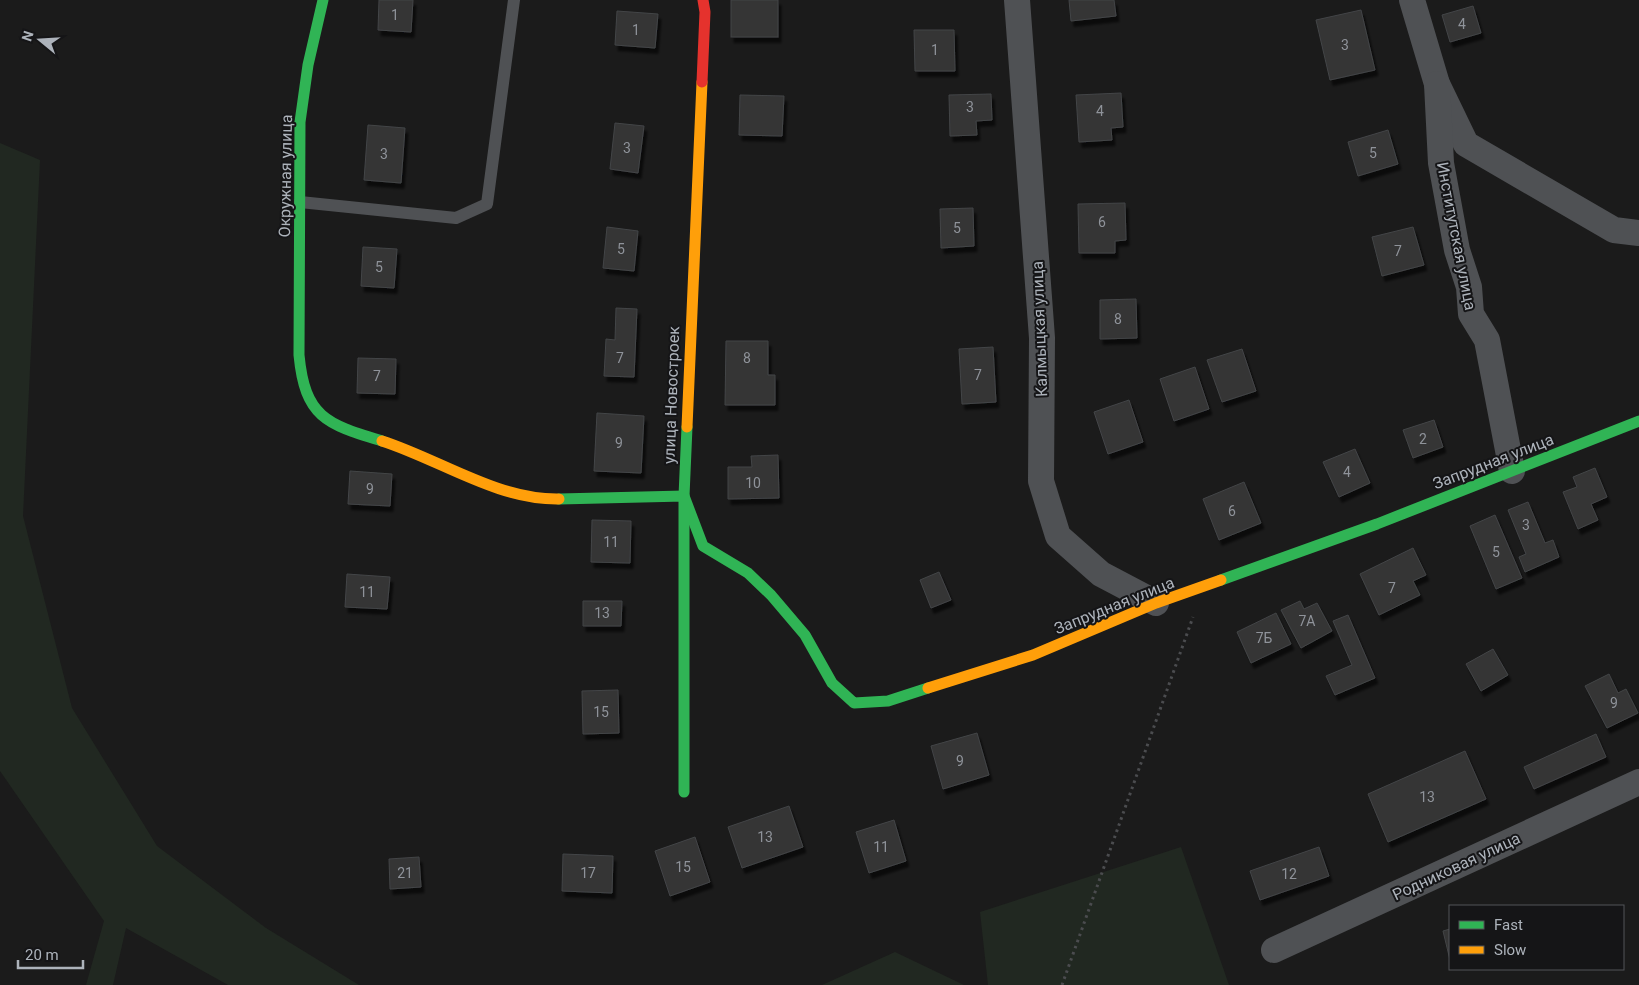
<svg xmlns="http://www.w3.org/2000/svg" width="1639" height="985" font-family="Roboto,sans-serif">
	<defs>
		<filter id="shadow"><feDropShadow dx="3" dy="5.5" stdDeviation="1" flood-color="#0009"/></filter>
	</defs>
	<rect width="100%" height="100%" fill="#1b1b1b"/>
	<!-- green -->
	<g fill="#212821">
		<polygon points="0,143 40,160 23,516 72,708 157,846 266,928 359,985 228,985 126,928 113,985 86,985 104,921 0,771"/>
		<polygon points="1181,847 1229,985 988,985 980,912"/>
		<polygon points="895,952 964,985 822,985"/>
	</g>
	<!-- building -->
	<g fill="#343435" stroke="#434547" filter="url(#shadow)">
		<polygon points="379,0 413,0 411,32 378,30"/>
		<rect x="731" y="0" width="47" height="37"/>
		<polygon points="1069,0 1114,0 1116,16 1071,21"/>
		<polygon points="1473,6 1481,33 1450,42 1442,15"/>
		<polygon points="1361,10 1375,70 1330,80 1316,20"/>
		<polygon points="617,11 658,14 655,48 615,45"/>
		<polygon points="914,30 954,30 955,71 915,71"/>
		<polygon points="1121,93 1123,127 1111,128 1112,140 1079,142 1076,95"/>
		<polygon points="991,94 992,120 976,121 977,135 950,136 949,95"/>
		<polygon points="740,95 784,96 782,136 739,135"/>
		<polygon points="615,123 644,126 638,173 610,169"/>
		<polygon points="368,125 405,128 401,183 364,180"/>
		<polygon points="1388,130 1398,164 1358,176 1348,142"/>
		<polygon points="1125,203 1126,240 1115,241 1115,253 1079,253 1078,204"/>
		<polygon points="973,208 974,246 941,248 940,209"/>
		<polygon points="607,227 638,231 634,271 603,268"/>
		<polygon points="1413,227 1424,265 1382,276 1372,237"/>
		<polygon points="363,247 397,249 394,288 361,286"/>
		<polygon points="1136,299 1137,338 1100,339 1100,300"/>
		<polygon points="616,308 637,309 634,377 604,376 606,339 615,340"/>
		<polygon points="726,341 768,341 768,375 775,375 775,405 725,405"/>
		<polygon points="993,347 996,402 962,404 959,349"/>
		<polygon points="1242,349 1256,391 1222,402 1207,360"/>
		<polygon points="358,358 396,359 395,394 357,393"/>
		<polygon points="1195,367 1209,409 1174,421 1160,379"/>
		<polygon points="1129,400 1143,442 1108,454 1094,412"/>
		<polygon points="597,413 644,416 641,473 594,471"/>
		<polygon points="1434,420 1443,447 1413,458 1403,430"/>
		<polygon points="1355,449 1370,483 1339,497 1323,462"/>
		<polygon points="778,455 779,498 728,499 728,467 752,467 751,456"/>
		<polygon points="1595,468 1607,497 1591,504 1598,520 1578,529 1563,492 1577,487 1573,477"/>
		<polygon points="350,471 392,474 390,506 348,504"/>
		<polygon points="1244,482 1261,523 1219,540 1203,499"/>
		<polygon points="1528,502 1545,543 1553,540 1559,557 1525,572 1519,557 1526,554 1508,510"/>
		<polygon points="1495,515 1522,578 1496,589 1470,526"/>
		<polygon points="592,520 631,521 630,563 591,562"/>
		<polygon points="1413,548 1426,575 1413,581 1420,595 1379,615 1360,574"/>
		<polygon points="939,572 951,600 931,608 920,580"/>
		<polygon points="347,574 390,577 387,609 345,607"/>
		<polygon points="583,601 622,601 621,626 583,626"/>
		<polygon points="1300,601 1304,609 1317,603 1332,631 1301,648 1281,610"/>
		<polygon points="1276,613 1291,644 1251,663 1237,632"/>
		<polygon points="1348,615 1375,678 1335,695 1326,676 1352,665 1333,621"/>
		<polygon points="1493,649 1508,675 1481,691 1466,664"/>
		<polygon points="1609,674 1618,693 1626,689 1638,713 1607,728 1585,686"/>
		<polygon points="618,690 619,733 583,734 582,691"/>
		<polygon points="977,733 989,775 943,789 931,746"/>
		<polygon points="1596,734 1606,757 1534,789 1524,767"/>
		<polygon points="1465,751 1486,799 1388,842 1368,794"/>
		<polygon points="789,806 803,847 742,868 728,827"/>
		<polygon points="894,820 906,861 869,873 856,832"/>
		<polygon points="695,837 710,882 670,896 655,851"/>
		<polygon points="1319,847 1329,876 1260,900 1250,871"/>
		<polygon points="563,854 613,856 612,893 562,891"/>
		<polygon points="419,857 421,887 390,889 389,859"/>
		<polygon points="1450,929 1450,960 1443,931"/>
	</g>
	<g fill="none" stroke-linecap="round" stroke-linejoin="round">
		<!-- path -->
		<polyline stroke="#4b4c4f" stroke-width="3" stroke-dasharray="2.5 4" stroke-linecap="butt" points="1062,985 1193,617"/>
		<!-- lane -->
		<polyline stroke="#4f5154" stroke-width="12" points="300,202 456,218 487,204 514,0"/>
		<!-- street -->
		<g stroke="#4f5154" stroke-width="26">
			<polyline points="1017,0 1042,338 1041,481 1058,536 1101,574 1156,603"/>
			<polyline points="1412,0 1437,84 1466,144 1614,230 1639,233"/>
			<polyline points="1437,84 1441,163 1457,250 1469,287 1471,314 1487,340 1512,471"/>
			<polyline points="1274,950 1639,782"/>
		</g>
		<!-- fast -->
		<g stroke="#30b455" stroke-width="11">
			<path d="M323,0L308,65L300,122L299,355C305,418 327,424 382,441"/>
			<polyline points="559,499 684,496 703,546 748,573 771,595 805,635 832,683 854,703 888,701 928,688"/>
			<polyline points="1221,580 1377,524 1639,421"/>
			<polyline points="684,792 684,496 687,427"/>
		</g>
		<!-- slow -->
		<g stroke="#ff9f0a" stroke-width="11">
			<polyline points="687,427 702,82"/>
			<path d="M382,441C441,460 497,500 559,499"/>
			<polyline points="928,688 1033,655 1156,603 1221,580"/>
		</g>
		<!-- jam -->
		<polyline stroke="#e5322d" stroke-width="11" points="702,82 705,12 703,0"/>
	</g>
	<g text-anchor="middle" stroke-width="4" stroke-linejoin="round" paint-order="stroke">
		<!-- number labels -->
		<g font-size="14" fill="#8f939a">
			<text x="395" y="20">1</text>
			<text x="1462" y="29">4</text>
			<text x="636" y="35">1</text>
			<text x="1345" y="50">3</text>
			<text x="935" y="55">1</text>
			<text x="970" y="112">3</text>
			<text x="1100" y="116">4</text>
			<text x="627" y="153">3</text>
			<text x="1373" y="158">5</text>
			<text x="384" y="159">3</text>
			<text x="1102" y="227">6</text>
			<text x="957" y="233">5</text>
			<text x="621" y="254">5</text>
			<text x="1398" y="256">7</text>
			<text x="379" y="272">5</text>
			<text x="1118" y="324">8</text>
			<text x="620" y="363">7</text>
			<text x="747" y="363">8</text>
			<text x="978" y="380">7</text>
			<text x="377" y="381">7</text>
			<text x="1423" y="444">2</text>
			<text x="619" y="448">9</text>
			<text x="1347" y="477">4</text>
			<text x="753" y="488">10</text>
			<text x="370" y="494">9</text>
			<text x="1232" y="516">6</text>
			<text x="1526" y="530">3</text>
			<text x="611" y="547">11</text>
			<text x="1496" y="557">5</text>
			<text x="1392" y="593">7</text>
			<text x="367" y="597">11</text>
			<text x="602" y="618">13</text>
			<text x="1307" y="626">7А</text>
			<text x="1264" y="643">7Б</text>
			<text x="1614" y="708">9</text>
			<text x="601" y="717">15</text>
			<text x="960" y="766">9</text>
			<text x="1427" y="802">13</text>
			<text x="765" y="842">13</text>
			<text x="881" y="852">11</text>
			<text x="683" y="872">15</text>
			<text x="405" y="878">21</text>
			<text x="588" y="878">17</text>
			<text x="1289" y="879">12</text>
		</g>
		<!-- street labels -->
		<g font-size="16" fill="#adb3bb" stroke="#151517">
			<text transform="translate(285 176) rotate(-89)" y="6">Окружная улица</text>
			<text transform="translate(1457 236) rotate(79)" y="6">Институтская улица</text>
			<text transform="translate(1039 329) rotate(-92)" y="6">Калмыцкая улица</text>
			<text transform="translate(671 395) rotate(-88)" y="6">улица Новостроек</text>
			<text transform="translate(1493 461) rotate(-21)" y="6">Запрудная улица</text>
			<text transform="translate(1114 605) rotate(-22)" y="6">Запрудная улица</text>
			<text transform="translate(1456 866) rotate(-25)" y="6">Родниковая улица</text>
		</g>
	</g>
	<!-- legend -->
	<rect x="1449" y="905" width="175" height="65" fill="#151517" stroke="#525459"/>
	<rect x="1459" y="921" width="25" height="8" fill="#30b455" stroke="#525459"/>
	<text x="1494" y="930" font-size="15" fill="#adb3bb">Fast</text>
	<rect x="1459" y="946" width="25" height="8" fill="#ff9f0a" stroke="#525459"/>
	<text x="1494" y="955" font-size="15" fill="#adb3bb">Slow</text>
	<!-- north arrow -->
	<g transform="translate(40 40) rotate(288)" stroke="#151517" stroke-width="4" paint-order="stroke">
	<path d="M0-4L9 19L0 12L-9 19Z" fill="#adb3bb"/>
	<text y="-8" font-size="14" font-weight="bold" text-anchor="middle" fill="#adb3bb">N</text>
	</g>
	<!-- scale -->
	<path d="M18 960v8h65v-8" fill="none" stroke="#adb3bb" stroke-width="2.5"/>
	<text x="25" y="960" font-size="15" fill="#adb3bb" stroke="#151517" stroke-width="4" paint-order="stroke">20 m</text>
</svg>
